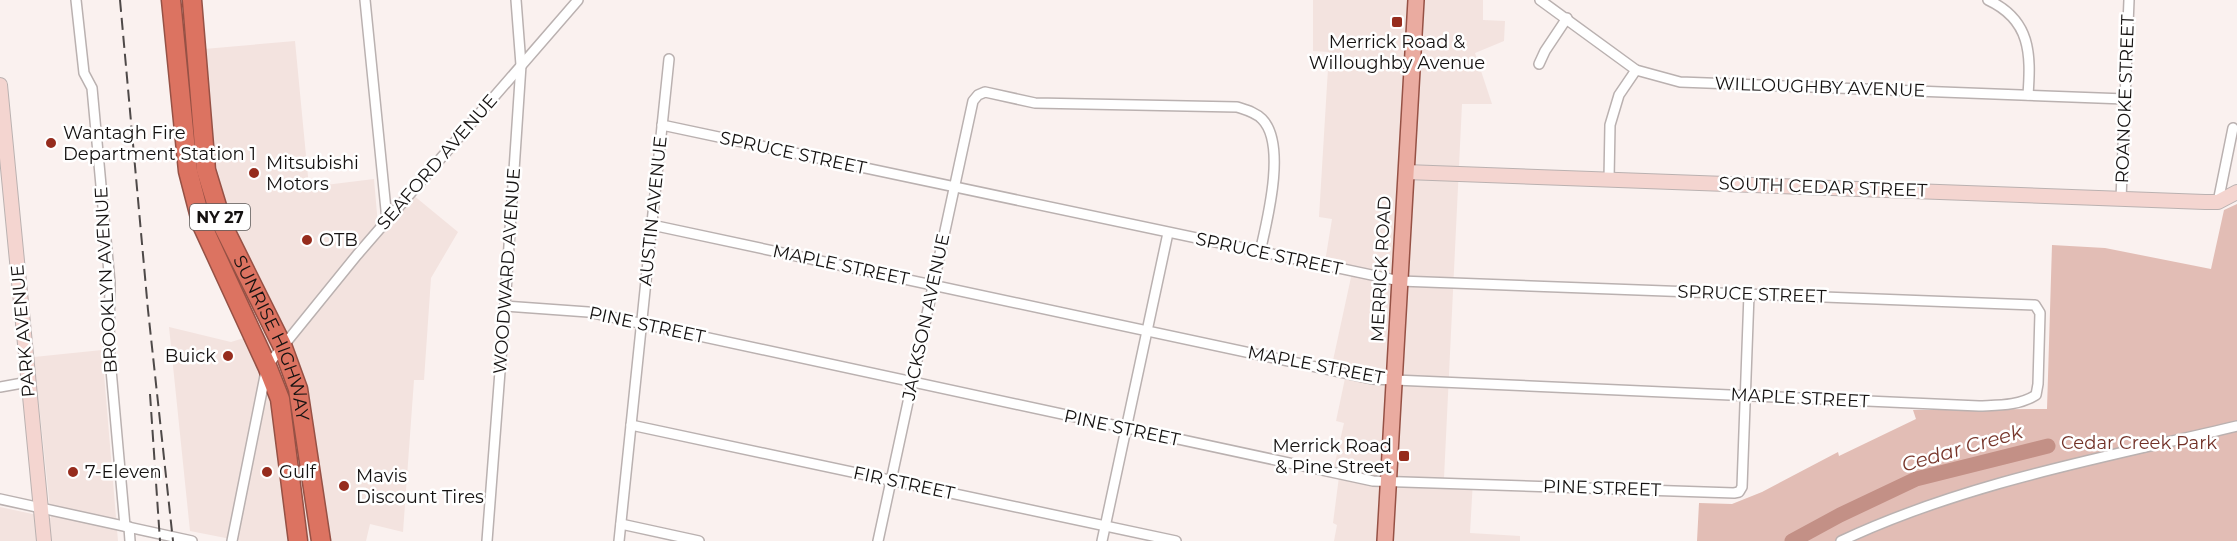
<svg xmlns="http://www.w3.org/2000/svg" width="2237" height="541" font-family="Montserrat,sans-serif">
	<rect width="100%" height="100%" fill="#faf1ef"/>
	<!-- built -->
	<g fill="#f3e3df">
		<polygon points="1313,0 1483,0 1483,20 1505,21 1504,41 1475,53 1492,104 1462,104 1444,478 1473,480 1470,533 1520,536 1520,541 1334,541 1337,525 1333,523 1340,469 1334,467 1344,423 1336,421 1347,369 1332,365 1353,268 1325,262 1332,219 1319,217 1329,52 1313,51"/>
		<polygon points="295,41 309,187 374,179 378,225 407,190 458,232 431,278 424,380 414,380 403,532 370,524 366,541 241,541 190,531 169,327 231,342 280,327 227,207 214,156 204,49"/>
		<polygon points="102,350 118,541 0,541 0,507 51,518 34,357"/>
	</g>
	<!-- green -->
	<polygon fill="#e2bdb5" points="2237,204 2237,541 1697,541 1699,503 1732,504 1762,492 1838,452 1839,456 1916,419 1913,410 2047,409 2052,245 2105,248 2211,269 2224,210"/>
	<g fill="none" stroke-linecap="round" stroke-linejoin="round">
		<!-- river -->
		<polyline stroke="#c39086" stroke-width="15" points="1792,541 1840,515 1916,479 2048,446"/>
		<defs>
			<g id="street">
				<polyline points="76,0 84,73 92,88 110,283 109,347 125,526"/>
				<polyline points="365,0 387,220"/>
				<polyline points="1540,0 1636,70 1680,82 2125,99"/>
				<path d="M1988,0C2031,20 2031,54 2028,95"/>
				<polyline points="1539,64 1545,51 1567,18"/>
				<polyline points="1609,179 1610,125 1619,95 1636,70"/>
				<polyline points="2121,199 2129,0"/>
				<polyline points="2218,202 2233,128"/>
				<path d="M652,225L1372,379L1979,406C1999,405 2018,406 2036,395L2038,384L2040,313L2035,305L1400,281L662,125"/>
				<polyline points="505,306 588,312 1373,481 1734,493 1739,492 1742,487 1749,294"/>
				<polyline points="0,387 28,382"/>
				<polyline points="631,425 1176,541"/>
				<polyline points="0,499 192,541"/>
				<polyline points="621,524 699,541"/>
				<polyline points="129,527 130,541"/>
				<polyline points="232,541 267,366 357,255 578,0"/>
				<polyline points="487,541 505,306 521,65 516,0"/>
				<polyline points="619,541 669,59"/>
				<path d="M878,541L973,101L978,95L985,92L1035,103L1237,107C1246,110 1255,112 1262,119C1287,144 1267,221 1260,252"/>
				<polyline points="1102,541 1168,233"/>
				<path d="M1841,541C1967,482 2103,458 2237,426"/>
			</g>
			<g id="secondary">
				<polyline points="0,85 44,541"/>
				<polyline points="1406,172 2205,202 2218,202 2237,192"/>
			</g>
			<polyline id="primary" points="1385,541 1416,0"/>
			<g id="highway">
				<polyline points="171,0 188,171 202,225 267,366 280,399 298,541"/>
				<path id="s1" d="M192,0L206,170L223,226L282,345L298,389L321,541"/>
			</g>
		</defs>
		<!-- street casing -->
		<use href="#street" stroke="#bab1b0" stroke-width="12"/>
		<!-- secondary casing -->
		<use href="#secondary" stroke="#bab1b0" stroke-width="16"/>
		<!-- primary casing -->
		<use href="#primary" stroke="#965145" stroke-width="18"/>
		<!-- highway casing -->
		<use href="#highway" stroke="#965145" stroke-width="21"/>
		<!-- street -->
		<use href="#street" stroke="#fff" stroke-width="9"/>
		<!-- secondary -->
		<use href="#secondary" stroke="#f4d5d0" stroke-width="14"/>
		<!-- primary -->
		<use href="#primary" stroke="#eaaba0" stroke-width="15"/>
		<!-- highway -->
		<use href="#highway" stroke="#dc7361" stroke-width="18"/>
		<!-- rail -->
		<g stroke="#4e4948" stroke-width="2" stroke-dasharray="12 6" stroke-linecap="butt">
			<polyline points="120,0 148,310 173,541"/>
			<polyline points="150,394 160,541"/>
		</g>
	</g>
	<!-- markers -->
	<g fill="#962c1d" stroke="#fff" stroke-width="2">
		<rect x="1391" y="16" width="12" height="12" rx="3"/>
		<circle cx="51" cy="143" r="6"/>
		<circle cx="254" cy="173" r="6"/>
		<circle cx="307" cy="240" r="6"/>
		<circle cx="228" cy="356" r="6"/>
		<rect x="1398" y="450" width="12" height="12" rx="3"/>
		<circle cx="73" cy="472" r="6"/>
		<circle cx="267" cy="472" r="6"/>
		<circle cx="344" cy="486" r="6"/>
	</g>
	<g text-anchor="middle" stroke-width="5" stroke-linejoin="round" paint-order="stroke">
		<!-- shield labels -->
		<rect fill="#fff" stroke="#5b5958" stroke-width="1.5" x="190" y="204" width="60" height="26" rx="4.5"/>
		<g font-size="16" font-weight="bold" fill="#151211">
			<text x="220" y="223">NY 27</text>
		</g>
		<!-- poi labels -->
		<g font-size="18" fill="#151211" stroke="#fff" text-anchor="start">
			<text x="1397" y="48" text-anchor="middle">Merrick Road &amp;<tspan x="1397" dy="21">Willoughby Avenue</tspan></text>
			<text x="63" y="139">Wantagh Fire<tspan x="63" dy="21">Department Station 1</tspan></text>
			<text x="266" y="169">Mitsubishi<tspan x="266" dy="21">Motors</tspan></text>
			<text x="319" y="246">OTB</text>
			<text x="216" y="362" text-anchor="end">Buick</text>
			<text x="1392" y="452" text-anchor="end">Merrick Road<tspan x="1392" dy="21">&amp; Pine Street</tspan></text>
			<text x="85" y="478">7-Eleven</text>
			<text x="279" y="478">Gulf</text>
			<text x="356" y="482">Mavis<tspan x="356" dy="21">Discount Tires</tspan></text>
		</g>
		<!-- street labels -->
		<g font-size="18" fill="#151211" stroke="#fff">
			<text transform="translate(1820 87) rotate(2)" y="6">WILLOUGHBY AVENUE</text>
			<text transform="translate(2125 99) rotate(-88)" y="6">ROANOKE STREET</text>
			<text transform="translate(793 153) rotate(12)" y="6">SPRUCE STREET</text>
			<text transform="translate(437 162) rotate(-49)" y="6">SEAFORD AVENUE</text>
			<text transform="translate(1823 187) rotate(2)" y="6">SOUTH CEDAR STREET</text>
			<text transform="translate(653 211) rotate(-84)" y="6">AUSTIN AVENUE</text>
			<text transform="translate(1269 254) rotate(12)" y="6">SPRUCE STREET</text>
			<text transform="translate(841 265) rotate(12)" y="6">MAPLE STREET</text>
			<text transform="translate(1381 269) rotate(-87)" y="6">MERRICK ROAD</text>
			<text transform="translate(507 271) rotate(-86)" y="6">WOODWARD AVENUE</text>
			<text transform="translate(106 280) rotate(-93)" y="6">BROOKLYN AVENUE</text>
			<text transform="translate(1752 294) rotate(2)" y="6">SPRUCE STREET</text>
			<text transform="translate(926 317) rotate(-78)" y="6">JACKSON AVENUE</text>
			<text transform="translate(647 325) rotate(12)" y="6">PINE STREET</text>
			<text transform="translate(23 331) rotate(-95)" y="6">PARK AVENUE</text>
			<text dy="6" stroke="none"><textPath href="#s1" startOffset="352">SUNRISE HIGHWAY</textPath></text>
			<text transform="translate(1316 365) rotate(11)" y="6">MAPLE STREET</text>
			<text transform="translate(1800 398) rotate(3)" y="6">MAPLE STREET</text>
			<text transform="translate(1122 428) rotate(12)" y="6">PINE STREET</text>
			<text transform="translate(904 483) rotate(12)" y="6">FIR STREET</text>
			<text transform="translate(1602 488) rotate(2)" y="6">PINE STREET</text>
		</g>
		<!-- park labels -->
		<g font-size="18" fill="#723127" stroke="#fff">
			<text x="2139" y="449">Cedar Creek Park</text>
		</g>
		<!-- water labels -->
		<g font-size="20" font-style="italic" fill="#79382d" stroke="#fff">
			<text transform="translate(1962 448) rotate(-16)" y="7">Cedar Creek</text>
		</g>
	</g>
</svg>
